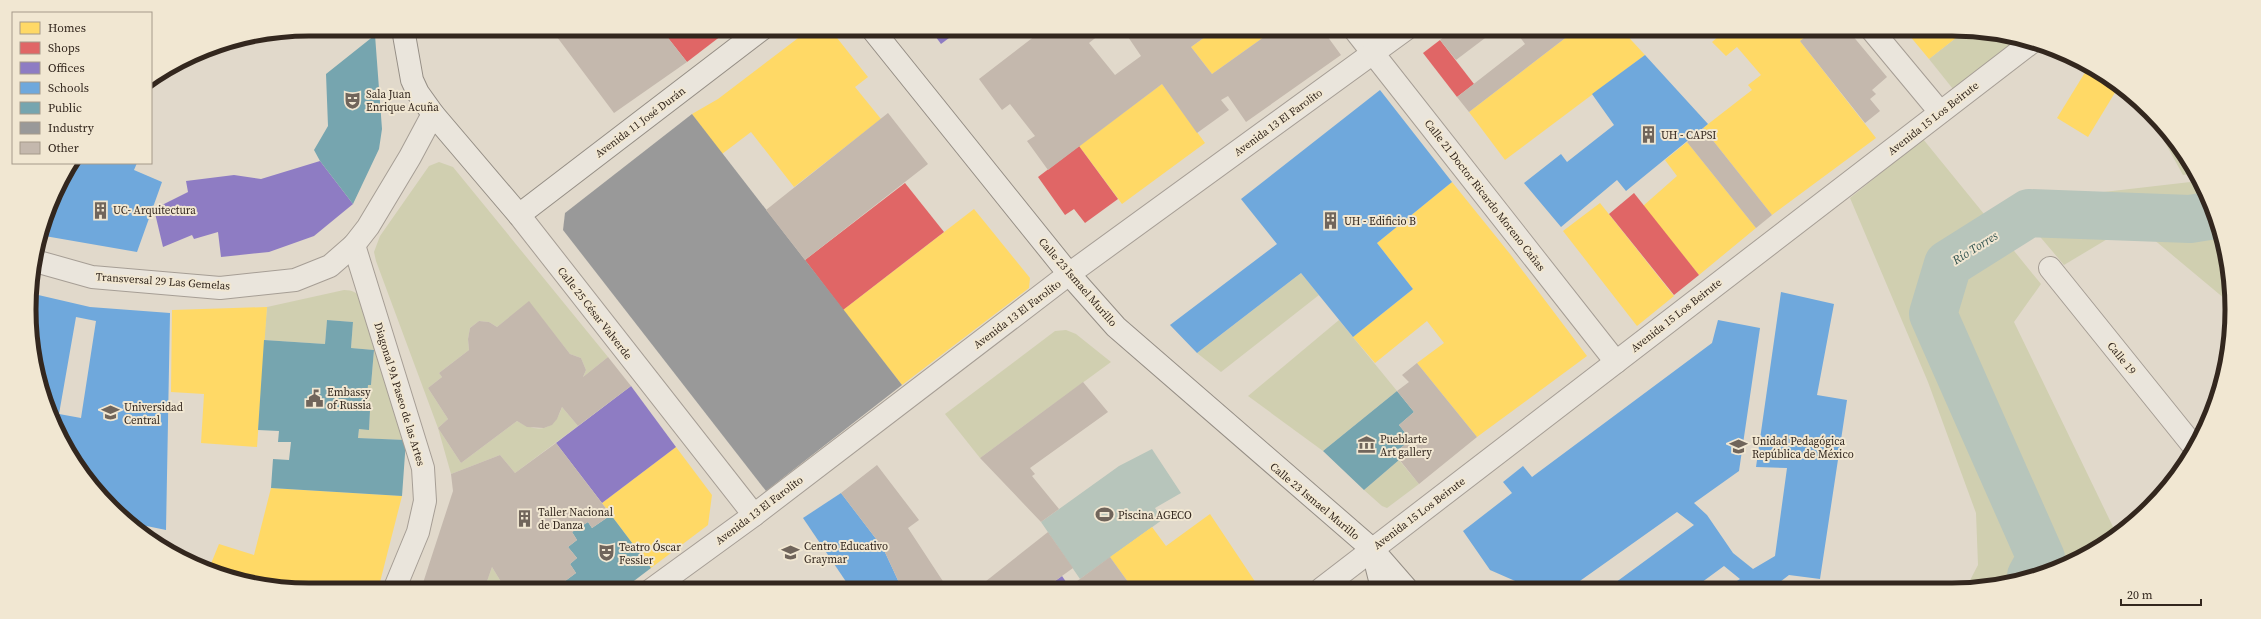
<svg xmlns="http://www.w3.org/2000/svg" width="2261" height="619" font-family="'Source Serif 4',serif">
	<rect width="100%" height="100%" fill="#e1d9cb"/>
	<!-- green -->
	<g fill="#d0cfb0">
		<polygon points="1966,30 2006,34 2024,40 1957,94 1929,59"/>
		<polygon points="2146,108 2185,153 2195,173 2183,175"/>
		<polygon points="1923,139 2041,284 2014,322 2116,533 2059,569 1988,588 1966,588 1978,565 1976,513 1928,382 1850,198"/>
		<path d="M439,162L453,167L608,357L583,377L586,370L581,358L570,354L529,302L497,327L489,322L479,321L470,328L468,339L469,350L439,373L442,377L428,388L448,419L438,428L461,463L517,421C537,433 554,432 562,407L578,426L515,473L500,455L451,474L438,428L376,261L374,252L380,236L429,166Z"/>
		<path d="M2199,181C2225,230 2234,284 2229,339L2224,334L2225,299L2134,223L2064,265L2020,213L2043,199Z"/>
		<polygon points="1301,273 1319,295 1221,372 1197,353"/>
		<path d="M344,290C353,290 357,293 363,299L406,440L358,438L359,429H369L370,411H366L368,385H371L374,350L351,348L353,322L327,320L325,344L264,340L267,307Z"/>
		<polygon points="1339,320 1397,391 1323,451 1248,396"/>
		<polygon points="1066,330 1076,334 1111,362 980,458 945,414 1055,331"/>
		<polygon points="1399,460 1419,484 1387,508 1382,506 1364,490"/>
		<polygon points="492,567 506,590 484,590"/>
	</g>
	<!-- water -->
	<polygon fill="#b7c5bb" points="1152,449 1181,493 1155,508 1162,520 1080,579 1041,522 1119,466"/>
	<!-- homes -->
	<g fill="#ffd966">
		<polygon points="810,29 830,29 868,77 855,87 881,119 794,187 751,132 722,154 692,114 718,99"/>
		<polygon points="1216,29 1275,29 1212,74 1191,47"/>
		<polygon points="1577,29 1621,29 1645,55 1505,160 1469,112"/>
		<polygon points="1727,29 1815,29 1800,41 1876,138 1772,215 1703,128 1752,90 1748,85 1761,75 1737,47 1726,56 1712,42"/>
		<polygon points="1904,29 1952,29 1966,30 1929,59"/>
		<polygon points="2089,66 2107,76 2119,86 2088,137 2057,118"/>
		<polygon points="1162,84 1205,143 1122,204 1079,146"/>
		<polygon points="1687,142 1756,228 1699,275 1643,206 1677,176 1665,160"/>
		<polygon points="1452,182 1510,254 1587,356 1477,437 1417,363 1444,343 1427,321 1375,363 1353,337 1413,289 1377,243"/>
		<polygon points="1600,203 1674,296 1637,326 1563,231"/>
		<polygon points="974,209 1030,278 1029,288 902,385 843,310"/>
		<polygon points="267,307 257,447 201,443 204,394 171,392 172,310"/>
		<polygon points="676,447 712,495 708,525 651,568 602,503"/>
		<polygon points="271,488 402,496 378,590 310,590 255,585 208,571 219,544 254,555"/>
		<polygon points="1210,514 1260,589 1133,589 1110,557 1152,527 1166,546"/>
	</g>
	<!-- shops -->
	<g fill="#e06666">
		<polygon points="661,29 730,29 687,62"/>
		<polygon points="1440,40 1474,84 1457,97 1423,53"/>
		<polygon points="1079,146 1118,199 1085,223 1074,209 1065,215 1038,177"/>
		<polygon points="905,183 944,232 843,310 805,260"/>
		<polygon points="1634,193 1699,275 1674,295 1609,214"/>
	</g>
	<!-- offices -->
	<g fill="#8e7cc3">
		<polygon points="930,29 961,29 941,44"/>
		<polygon points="320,161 353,204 314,236 269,252 221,257 218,232 194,239 192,235 163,247 154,209 188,192 186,181 234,175 261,179"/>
		<polygon points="631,386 676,447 602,503 556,443"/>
		<polygon points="1062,576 1071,589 1044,589"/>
	</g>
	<!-- schools -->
	<g fill="#6fa8dc" fill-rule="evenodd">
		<polygon points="1645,55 1708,124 1626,191 1617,180 1561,227 1524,183 1561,154 1567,162 1614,125 1592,94"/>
		<polygon points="1380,90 1452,182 1377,243 1413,289 1353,337 1301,273 1197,353 1170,325 1277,244 1241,199"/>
		<polygon points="72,163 137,163 134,170 162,182 137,252 39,235 58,185"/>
		<polygon points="1781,292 1834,304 1817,395 1847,400 1820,579 1789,575 1780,582 1785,588 1726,588 1740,579 1724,566 1694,588 1608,588 1694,525 1677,512 1570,588 1531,588 1490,570 1463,531 1512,493 1503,482 1523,466 1532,477 1712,343 1718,320 1760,328 1739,471 1694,503 1707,515 1733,553 1753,569 1775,556 1787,468 1756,467"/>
		<path d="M34,294L90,307L170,313L166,530L132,523L87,480L58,433L39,382L31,307ZM76,317L96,321L81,418L59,414Z"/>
		<polygon points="841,493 883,548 902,589 851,589 803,518"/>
	</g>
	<!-- public -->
	<g fill="#76a5af">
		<polygon points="375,35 382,129 379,149 353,204 320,161 314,150 328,126 326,74"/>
		<polygon points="327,320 353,322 351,348 374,350 371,385 368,385 366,411 370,411 369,430 359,429 358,438 406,440 402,496 271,488 273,459 289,460 291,442 278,442 279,431 258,430 264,340 325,344"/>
		<polygon points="1397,391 1414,412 1399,425 1411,440 1394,453 1399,460 1364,490 1323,451"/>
		<polygon points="611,515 651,568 622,590 553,590 576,573 570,564 577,558 568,547 577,540 572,532 588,522 592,528"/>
	</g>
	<!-- industry -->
	<polygon fill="#999" points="692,114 902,385 766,491 563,230 565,213"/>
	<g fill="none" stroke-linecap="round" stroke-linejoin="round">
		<!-- river -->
		<polyline stroke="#b7c5bb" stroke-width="48" points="2031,576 2041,558 1933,314 1948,264 2029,213 2190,219 2215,215"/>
	</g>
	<!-- building -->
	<g fill="#c4b8ad">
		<polygon points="551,29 661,29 687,62 614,113"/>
		<polygon points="1044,29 1095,29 1099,35 1089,43 1115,75 1141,56 1124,31 1127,29 1216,29 1191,47 1212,74 1275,29 1322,29 1341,55 1246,122 1228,96 1221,100 1229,110 1197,133 1162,84 1048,170 1027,141 1035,136 1010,104 1002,110 979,79"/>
		<polygon points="1454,29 1497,29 1456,60 1440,40"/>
		<polygon points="1514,29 1577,29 1469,112 1457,97 1525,44"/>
		<polygon points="1815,29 1847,29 1887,77 1872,90 1876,94 1870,99 1880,111 1865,123 1800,41"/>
		<polygon points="888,113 928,164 805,260 766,210"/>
		<polygon points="1703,128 1772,215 1756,228 1687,142"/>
		<polygon points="529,301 570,354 581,358 586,370 583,377 608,357 631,386 578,426 562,407 557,419 552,425 544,428 527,427 517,421 461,463 438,428 448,419 428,388 442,377 439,373 469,350 468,339 470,328 479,321 489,322 497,327"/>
		<polygon points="1417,363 1477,437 1419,484 1394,453 1411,440 1399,425 1414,412 1397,391 1409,382 1402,375"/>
		<polygon points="1083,382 1108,412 1030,468 1035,474 1032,476 1059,509 1041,522 980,458"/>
		<polygon points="556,443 611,515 592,528 588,522 572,532 577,540 568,547 577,558 570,564 576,573 553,590 531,590 524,581 513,590 506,590 492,567 484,590 425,590 422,586 453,491 451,474 500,455 515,473"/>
		<polygon points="877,465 919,520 908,528 948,589 902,589 883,548 841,493"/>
		<polygon points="1048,532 1073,568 1044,589 976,589"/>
		<polygon points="1110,557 1133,589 1071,589 1069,587"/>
	</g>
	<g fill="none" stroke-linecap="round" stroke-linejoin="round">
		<defs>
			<g id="street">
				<polyline points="1354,29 1616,362"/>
				<polyline points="1871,29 1940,112"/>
				<polyline points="519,215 754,515"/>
				<polyline points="354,245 423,468 425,501 418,532 394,590"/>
				<polyline points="35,261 92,277 220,288 295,280 330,266 354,245 368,227 410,157 433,114"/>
				<polyline points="2050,268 2195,448"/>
				<polyline points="1321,589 2032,42"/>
				<polyline points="651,590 754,515 1069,274 1406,29"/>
			</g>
			<g id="secondary">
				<polyline points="403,29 412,80 418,93 433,114 519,215 762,29"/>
				<polyline points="872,29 1069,274 1116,327 1372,549 1406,588"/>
				<polyline points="1373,552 1382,588"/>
			</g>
		</defs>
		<!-- street casing -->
		<use href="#street" stroke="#a69e95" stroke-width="24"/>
		<!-- secondary casing -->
		<use href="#secondary" stroke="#958e85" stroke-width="24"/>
		<!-- street -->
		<use href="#street" stroke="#eae5dc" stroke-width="22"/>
		<!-- secondary -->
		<use href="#secondary" stroke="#eae5dc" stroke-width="22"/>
	</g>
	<!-- icons -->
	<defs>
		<symbol id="theatre-bare" viewBox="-9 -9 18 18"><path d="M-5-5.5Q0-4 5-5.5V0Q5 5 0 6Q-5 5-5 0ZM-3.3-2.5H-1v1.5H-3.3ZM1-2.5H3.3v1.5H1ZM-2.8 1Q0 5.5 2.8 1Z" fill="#70655b" stroke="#f1e7d2" stroke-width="2.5" paint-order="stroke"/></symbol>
		<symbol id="building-bare" viewBox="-9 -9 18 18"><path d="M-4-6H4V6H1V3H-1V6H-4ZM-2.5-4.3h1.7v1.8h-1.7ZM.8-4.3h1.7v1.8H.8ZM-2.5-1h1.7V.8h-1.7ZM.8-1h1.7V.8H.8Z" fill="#70655b" stroke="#f1e7d2" stroke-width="2.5" paint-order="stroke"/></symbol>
		<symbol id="civic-bare" viewBox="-9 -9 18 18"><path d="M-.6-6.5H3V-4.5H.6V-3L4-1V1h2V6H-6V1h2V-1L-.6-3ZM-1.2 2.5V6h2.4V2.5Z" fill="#70655b" stroke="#f1e7d2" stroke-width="2.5" paint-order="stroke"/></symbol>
		<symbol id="university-bare" viewBox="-9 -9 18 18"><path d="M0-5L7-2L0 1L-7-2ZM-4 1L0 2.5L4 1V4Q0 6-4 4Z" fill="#70655b" stroke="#f1e7d2" stroke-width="2.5" paint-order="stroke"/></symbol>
		<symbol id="museum-bare" viewBox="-9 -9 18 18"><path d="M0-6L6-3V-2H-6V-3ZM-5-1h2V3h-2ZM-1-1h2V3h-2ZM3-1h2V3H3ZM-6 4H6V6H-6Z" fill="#70655b" stroke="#f1e7d2" stroke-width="2.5" paint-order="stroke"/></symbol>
		<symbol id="school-bare" viewBox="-9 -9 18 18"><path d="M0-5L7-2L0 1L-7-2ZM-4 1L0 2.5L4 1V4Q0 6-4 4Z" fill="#70655b" stroke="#f1e7d2" stroke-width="2.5" paint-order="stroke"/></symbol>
		<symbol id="stadium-bare" viewBox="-9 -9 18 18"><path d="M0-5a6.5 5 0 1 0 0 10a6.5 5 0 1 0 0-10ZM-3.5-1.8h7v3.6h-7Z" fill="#70655b" stroke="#f1e7d2" stroke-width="2.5" paint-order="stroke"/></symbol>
	</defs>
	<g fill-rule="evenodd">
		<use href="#theatre-bare" x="340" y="88" width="25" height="25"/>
		<use href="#building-bare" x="1636" y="122" width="25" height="25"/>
		<use href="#building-bare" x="88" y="198" width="25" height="25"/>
		<use href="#building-bare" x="1318" y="208" width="25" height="25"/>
		<use href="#civic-bare" x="302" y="386" width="25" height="25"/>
		<use href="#university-bare" x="98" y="400" width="25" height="25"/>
		<use href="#museum-bare" x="1354" y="432" width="25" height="25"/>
		<use href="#school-bare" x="1726" y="434" width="25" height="25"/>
		<use href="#stadium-bare" x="1092" y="502" width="25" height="25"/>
		<use href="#building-bare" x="512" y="506" width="25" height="25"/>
		<use href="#school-bare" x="778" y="540" width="25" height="25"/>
		<use href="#theatre-bare" x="594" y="540" width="25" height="25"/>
	</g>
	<g text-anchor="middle" stroke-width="4" stroke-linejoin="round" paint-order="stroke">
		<!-- poi labels -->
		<g font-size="11" fill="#33271e" stroke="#f1e7d2" text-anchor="start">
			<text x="366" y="98">Sala Juan<tspan x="366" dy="13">Enrique Acuña</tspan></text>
			<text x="1661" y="139">UH - CAPSI</text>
			<text x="113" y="214">UC- Arquitectura</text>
			<text x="1344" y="225">UH - Edificio B</text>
			<text x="327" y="396">Embassy<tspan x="327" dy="13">of Russia</tspan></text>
			<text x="124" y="411">Universidad<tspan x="124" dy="13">Central</tspan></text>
			<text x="1380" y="443">Pueblarte<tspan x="1380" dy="13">Art gallery</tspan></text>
			<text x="1752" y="445">Unidad Pedagógica<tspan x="1752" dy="13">República de México</tspan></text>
			<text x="538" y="516">Taller Nacional<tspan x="538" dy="13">de Danza</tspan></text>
			<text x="1118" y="519">Piscina AGECO</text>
			<text x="804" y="550">Centro Educativo<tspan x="804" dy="13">Graymar</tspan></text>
			<text x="619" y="551">Teatro Óscar<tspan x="619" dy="13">Fessler</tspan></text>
		</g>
		<!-- street labels -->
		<g font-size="11" fill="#33271e" stroke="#f1e7d2">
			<text transform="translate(1933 118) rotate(-38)" y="4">Avenida 15 Los Beirute</text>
			<text transform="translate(640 122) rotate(-37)" y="4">Avenida 11 José Durán</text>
			<text transform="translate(1278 122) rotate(-36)" y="4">Avenida 13 El Farolito</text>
			<text transform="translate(1485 195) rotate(52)" y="4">Calle 21 Doctor Ricardo Moreno Cañas</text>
			<text transform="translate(163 281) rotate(4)" y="4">Transversal 29 Las Gemelas</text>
			<text transform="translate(1078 282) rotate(49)" y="4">Calle 23 Ismael Murillo</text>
			<text transform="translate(595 313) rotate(52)" y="4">Calle 25 César Valverde</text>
			<text transform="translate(1017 314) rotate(-37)" y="4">Avenida 13 El Farolito</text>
			<text transform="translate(1676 315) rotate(-38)" y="4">Avenida 15 Los Beirute</text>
			<text transform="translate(2122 358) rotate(51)" y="4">Calle 19</text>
			<text transform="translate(400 394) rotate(73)" y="4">Diagonal 9A Paseo de las Artes</text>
			<text transform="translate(1315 501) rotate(40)" y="4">Calle 23 Ismael Murillo</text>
			<text transform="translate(759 510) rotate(-37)" y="4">Avenida 13 El Farolito</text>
			<text transform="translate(1419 513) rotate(-37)" y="4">Avenida 15 Los Beirute</text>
		</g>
		<!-- water labels -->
		<g font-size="12" font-style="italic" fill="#2f514d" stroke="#f1e7d2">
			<text transform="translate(1975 248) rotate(-32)" y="4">Río Torres</text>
		</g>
	</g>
	<!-- crop -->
	<path d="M0 0H2261V619H0ZM309 36H1952A273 273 0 0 1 2225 309V310A273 273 0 0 1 1952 583H309A273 273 0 0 1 36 310V309A273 273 0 0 1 309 36Z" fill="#f1e7d2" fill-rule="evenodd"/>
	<path fill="none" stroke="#33271e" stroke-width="5" d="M309 36H1952A273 273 0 0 1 2225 309V310A273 273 0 0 1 1952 583H309A273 273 0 0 1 36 310V309A273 273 0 0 1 309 36Z"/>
	<!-- legend -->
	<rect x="12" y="12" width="140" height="152" fill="#f1e7d2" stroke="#a59a8a"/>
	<rect x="20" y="22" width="20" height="12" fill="#ffd966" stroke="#a59a8a"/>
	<text x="48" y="32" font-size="12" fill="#33271e">Homes</text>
	<rect x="20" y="42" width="20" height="12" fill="#e06666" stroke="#a59a8a"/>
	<text x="48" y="52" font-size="12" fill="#33271e">Shops</text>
	<rect x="20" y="62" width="20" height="12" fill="#8e7cc3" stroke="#a59a8a"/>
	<text x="48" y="72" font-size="12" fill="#33271e">Offices</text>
	<rect x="20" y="82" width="20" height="12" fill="#6fa8dc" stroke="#a59a8a"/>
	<text x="48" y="92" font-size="12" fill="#33271e">Schools</text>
	<rect x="20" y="102" width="20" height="12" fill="#76a5af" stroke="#a59a8a"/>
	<text x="48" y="112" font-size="12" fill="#33271e">Public</text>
	<rect x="20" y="122" width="20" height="12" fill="#999999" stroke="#a59a8a"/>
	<text x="48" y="132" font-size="12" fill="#33271e">Industry</text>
	<rect x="20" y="142" width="20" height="12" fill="#c4b8ad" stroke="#a59a8a"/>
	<text x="48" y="152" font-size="12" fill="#33271e">Other</text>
	<!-- scale -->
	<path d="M2121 599v6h80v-6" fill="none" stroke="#33271e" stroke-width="2"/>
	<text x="2127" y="599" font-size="12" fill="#33271e" stroke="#f1e7d2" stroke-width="3" paint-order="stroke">20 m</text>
</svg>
